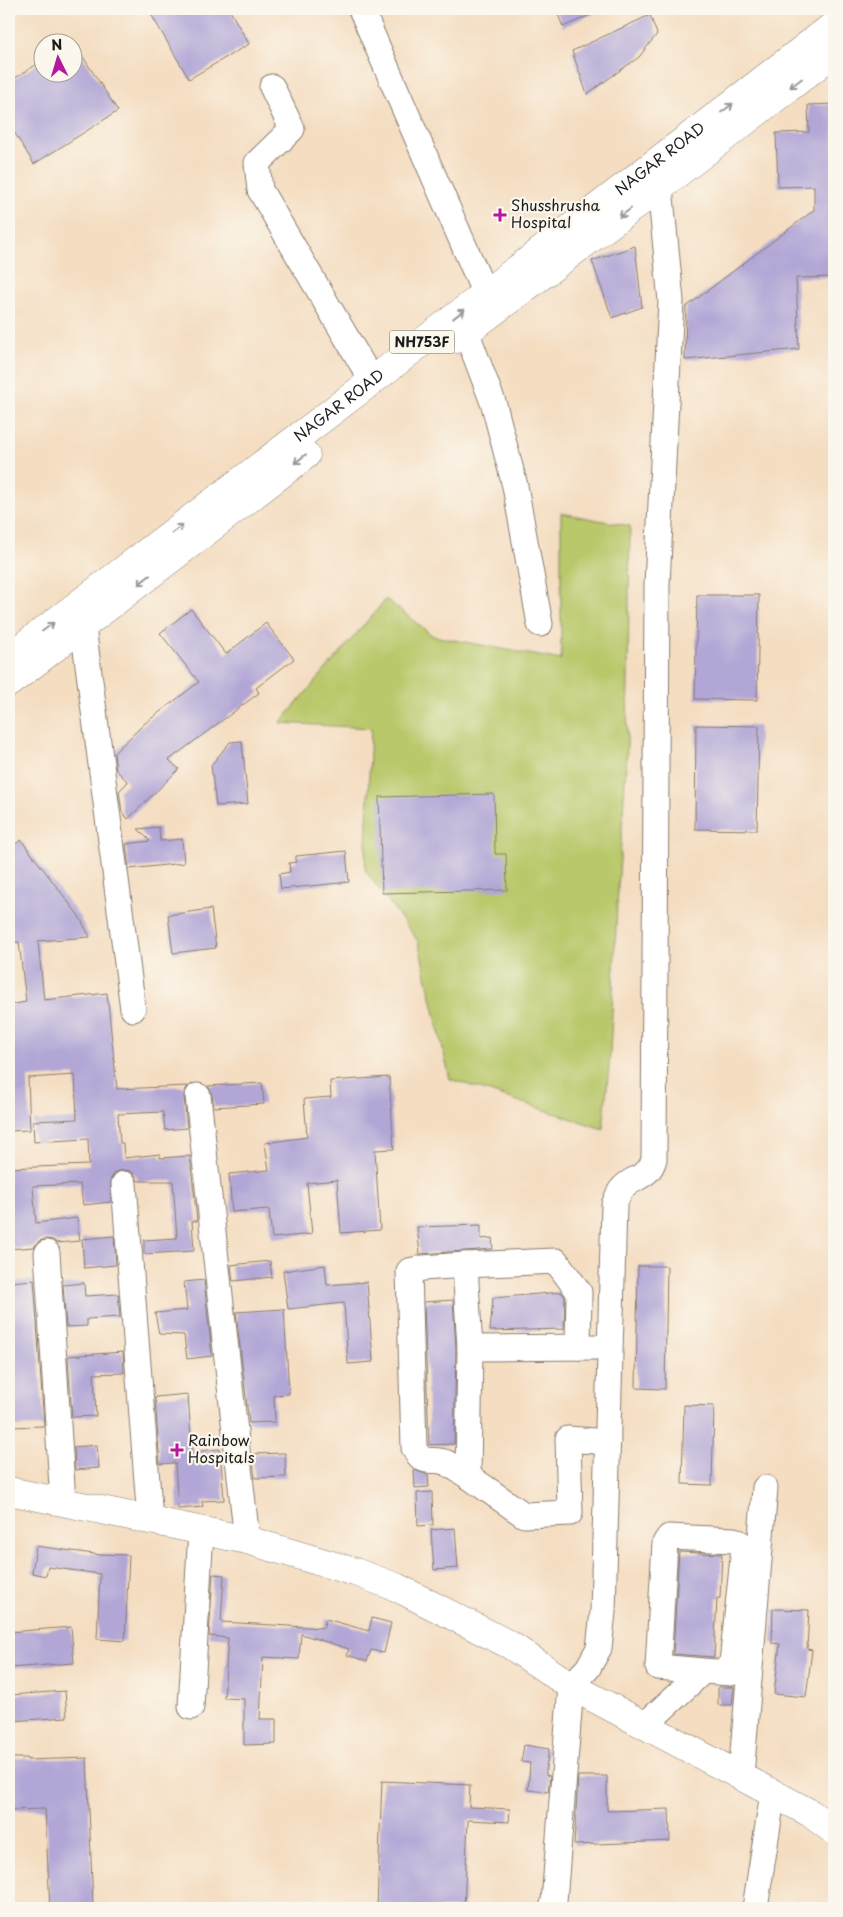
<svg xmlns="http://www.w3.org/2000/svg" width="843" height="1917" font-family="'Playpen Sans',sans-serif">
	<rect width="100%" height="100%" fill="#fbf7ec"/>
	<filter id="ink" filterUnits="userSpaceOnUse"><feTurbulence type="fractalNoise" baseFrequency=".02" numOctaves="2"/><feDisplacementMap in="SourceGraphic" scale="10" xChannelSelector="R" yChannelSelector="G"/><feConvolveMatrix kernelMatrix="1 2 1 2 8 2 1 2 1" color-interpolation-filters="sRGB"/></filter>
	<filter id="wash" filterUnits="userSpaceOnUse"><feTurbulence type="fractalNoise" baseFrequency=".0096" numOctaves="4" result="noise"/><feDisplacementMap in="SourceGraphic" scale="20" xChannelSelector="R" yChannelSelector="G"/><feGaussianBlur stdDeviation="1.12" result="paint"/><feColorMatrix in="noise" values="0 0 0 0 0 0 0 0 0 0 0 0 0 0 0 0 0 1.4 0 .05"/><feComposite in="paint" operator="in"/></filter>
	<g filter="url(#wash)">
		<rect width="100%" height="100%" fill="#f4ddc1"/>
		<!-- green -->
		<polygon fill="#b9c86a" stroke="#6a7243" points="561,513 630,526 627,749 617,905 610,1055 603,1129 450,1079 418,941 365,870 371,728 280,723 386,599 433,636 561,660"/>
		<g id="blocks">
			<!-- building -->
			<g fill="#b1a6d6">
				<polygon points="148,9 229,9 249,44 189,79"/>
				<polygon points="556,9 604,9 563,27"/>
				<polygon points="650,15 657,34 639,57 587,94 572,51"/>
				<polygon points="72,40 118,111 34,164 9,124 9,82 42,61 42,72 72,72"/>
				<polygon points="834,104 834,277 796,278 799,349 685,360 686,307 814,210 814,186 778,187 776,133 809,132 808,105"/>
				<polygon points="635,246 642,307 612,318 592,261"/>
				<polygon points="697,595 759,595 757,700 695,699"/>
				<polygon points="191,609 226,654 266,623 294,659 256,688 259,693 169,760 179,769 128,819 122,812 119,791 128,782 116,770 114,753 144,724 199,682 160,633"/>
				<polygon points="696,725 759,726 757,830 695,829"/>
				<polygon points="242,741 248,804 216,806 211,765 230,742"/>
				<polygon points="494,794 495,854 506,854 507,890 382,893 379,797"/>
				<polygon points="159,827 160,841 182,839 184,863 129,869 126,844 150,841 138,829"/>
				<polygon points="21,840 79,916 90,937 38,941 44,1000 107,993 117,1089 188,1086 185,1091 184,1097 187,1128 165,1130 163,1112 118,1114 120,1143 123,1143 124,1158 160,1154 160,1158 190,1156 197,1221 192,1221 194,1251 144,1254 144,1240 177,1238 173,1181 138,1181 136,1176 131,1171 123,1170 116,1172 111,1178 111,1202 83,1205 80,1184 33,1186 36,1223 77,1218 80,1241 57,1243 53,1240 46,1239 39,1241 34,1247 9,1249 9,1168 89,1165 88,1139 34,1142 33,1121 77,1119 75,1075 28,1078 30,1130 9,1131 9,1005 26,1002 19,942 9,943 9,849"/>
				<polygon points="346,851 349,882 281,889 279,874 290,872 289,863 296,862 296,856"/>
				<polygon points="211,909 216,948 173,953 168,915"/>
				<polygon points="389,1077 394,1149 375,1150 380,1230 341,1233 337,1180 307,1183 312,1234 272,1238 269,1209 232,1212 229,1174 269,1170 265,1143 307,1137 304,1099 331,1097 330,1081"/>
				<polygon points="262,1083 264,1104 214,1107 212,1094 208,1086"/>
				<polygon points="481,1225 481,1239 492,1238 493,1249 420,1254 417,1227"/>
				<polygon points="114,1236 116,1265 84,1268 82,1239"/>
				<polygon points="270,1261 272,1277 233,1281 231,1265"/>
				<polygon points="325,1265 327,1285 367,1282 373,1362 348,1364 344,1303 288,1309 283,1271"/>
				<polygon points="638,1266 667,1266 665,1389 636,1388"/>
				<polygon points="34,1280 44,1426 9,1427 9,1282"/>
				<polygon points="204,1280 212,1356 187,1359 184,1335 159,1334 155,1313 187,1310 184,1282"/>
				<polygon points="84,1283 85,1296 118,1294 120,1317 87,1319 87,1326 66,1327 63,1285"/>
				<polygon points="561,1292 565,1297 564,1329 490,1331 493,1298"/>
				<polygon points="453,1300 456,1348 454,1444 429,1445 424,1302"/>
				<polygon points="284,1309 289,1394 274,1395 275,1422 249,1423 236,1312"/>
				<polygon points="123,1352 124,1373 94,1374 96,1416 72,1417 68,1356"/>
				<polygon points="188,1394 192,1452 220,1449 224,1500 202,1501 203,1507 178,1509 175,1463 160,1464 155,1397"/>
				<polygon points="684,1405 714,1406 712,1485 682,1484"/>
				<polygon points="97,1445 99,1468 75,1470 74,1447"/>
				<polygon points="285,1453 286,1477 255,1478 252,1454"/>
				<polygon points="414,1470 428,1475 429,1487 415,1488"/>
				<polygon points="432,1492 433,1525 418,1526 417,1493"/>
				<polygon points="455,1528 458,1568 434,1570 431,1530"/>
				<polygon points="36,1546 101,1555 101,1554 129,1555 125,1641 97,1639 100,1574 48,1567 46,1576 32,1573"/>
				<polygon points="679,1552 722,1554 720,1598 717,1598 714,1657 673,1654"/>
				<polygon points="213,1574 224,1575 221,1622 323,1628 326,1619 369,1631 372,1618 391,1623 384,1653 371,1650 367,1661 347,1655 349,1649 301,1634 299,1659 263,1657 260,1719 276,1719 276,1744 244,1745 244,1699 224,1698 228,1638 209,1636"/>
				<polygon points="773,1609 809,1610 807,1649 812,1650 806,1697 774,1694 780,1644 772,1643"/>
				<polygon points="71,1627 74,1663 9,1668 9,1632"/>
				<polygon points="718,1687 734,1687 732,1705 718,1705"/>
				<polygon points="65,1691 67,1717 12,1721 10,1695"/>
				<polygon points="524,1745 549,1749 546,1768 546,1775 550,1776 548,1792 528,1790 530,1763 521,1762"/>
				<polygon points="9,1758 27,1758 27,1760 87,1758 93,1908 50,1908 45,1809 9,1810"/>
				<polygon points="578,1776 607,1776 607,1811 669,1809 670,1841 574,1845"/>
				<polygon points="382,1781 470,1785 469,1807 510,1809 509,1822 468,1820 464,1908 377,1908"/>
			</g>
		</g>
	</g>
	<g filter="url(#ink)">
		<use href="#blocks" fill-opacity="0" stroke="#887c6e" stroke-width="1"/>
		<g fill="none" stroke-linecap="round" stroke-linejoin="round">
			<defs>
				<g id="minor">
					<polyline points="361,9 485,294"/>
					<polyline points="272,87 292,129 257,163 260,190 372,381"/>
					<polyline points="466,331 494,405 515,486 540,624"/>
					<polyline points="83,627 133,1009"/>
					<polyline points="198,1096 247,1540"/>
					<polyline points="124,1184 150,1520"/>
					<polyline points="47,1253 63,1502"/>
					<path d="M465,1265L423,1268L409,1271L414,1448C424,1468 432,1456 447,1463C454,1467 461,1472 468,1476"/>
					<polyline points="578,1347 579,1292 556,1261 465,1265 470,1348 468,1476 524,1515 570,1513 568,1439 608,1442"/>
					<polyline points="470,1348 595,1347"/>
					<polyline points="191,1707 201,1530"/>
					<polyline points="645,1725 703,1671 658,1667 665,1543 669,1537 734,1540 740,1543 744,1548 731,1673 703,1671"/>
					<polyline points="741,1776 765,1488"/>
					<path d="M552,1908L554,1901L571,1686L588,1668L599,1648L603,1612L614,1205C616,1200 618,1194 621,1190C632,1176 649,1179 654,1159L657,584L671,301L660,187"/>
					<polyline points="755,1908 773,1793"/>
				</g>
				<polyline id="major" points="9,1491 247,1540 355,1572 396,1587 510,1645 571,1686 810,1813 834,1831"/>
				<g id="highway">
					<polyline points="457,339 660,187 834,53"/>
					<path id="s1" d="M9,657L372,381L834,25"/>
					<polyline points="9,683 306,455"/>
				</g>
			</defs>
			<!-- minor casing -->
			<use href="#minor" stroke="#887c6e" stroke-width="27"/>
			<!-- major casing -->
			<use href="#major" stroke="#887c6e" stroke-width="29"/>
			<!-- highway casing -->
			<use href="#highway" stroke="#887c6e" stroke-width="29"/>
			<!-- minor -->
			<use href="#minor" stroke="#fff" stroke-width="25"/>
			<!-- major -->
			<use href="#major" stroke="#fff" stroke-width="28"/>
			<!-- highway -->
			<use href="#highway" stroke="#fff" stroke-width="28"/>
		</g>
		<!-- one-way arrows -->
		<defs><path id="oneway-shaft" d="M-6 0H5M1.5-3L5.5 0L1.5 3" fill="none" stroke-width="1.6" stroke-linecap="round" stroke-linejoin="round" transform="scale(1.25)"/></defs>
		<g stroke="#999">
			<use href="#oneway-shaft" transform="translate(796 83) rotate(143)"/>
			<use href="#oneway-shaft" transform="translate(727 108) rotate(-37)"/>
			<use href="#oneway-shaft" transform="translate(625 213) rotate(143)"/>
			<use href="#oneway-shaft" transform="translate(459 314) rotate(-38)"/>
			<use href="#oneway-shaft" transform="translate(300 459) rotate(142)"/>
			<use href="#oneway-shaft" transform="translate(177 529) rotate(-37)"/>
			<use href="#oneway-shaft" transform="translate(144 580) rotate(142)"/>
			<use href="#oneway-shaft" transform="translate(48 627) rotate(-37)"/>
		</g>
	</g>
	<!-- markers -->
	<g fill="#b5179e" stroke="#fbf7ec" stroke-width="2">
		<path d="M497.5 207.5h5v5h5v5h-5v5h-5v-5h-5v-5h5z"/>
		<path d="M174.5 1442.5h5v5h5v5h-5v5h-5v-5h-5v-5h5z"/>
	</g>
	<g text-anchor="middle" stroke-width="4.5" stroke-linejoin="round" paint-order="stroke">
		<!-- shield labels -->
		<rect fill="#fbf7ec" stroke="#5f5e5a" stroke-width="1" x="389.5" y="330.5" width="65" height="23" rx="4"/>
		<g font-size="14" font-weight="bold" fill="#1c1c1c">
			<text x="422" y="347">NH753F</text>
		</g>
		<!-- street labels -->
		<g font-size="15" fill="#1c1c1c" stroke="#fbf7ec">
			<text dy="5" stroke="none"><textPath href="#s1" startOffset="820">NAGAR ROAD</textPath></text>
			<text dy="5" stroke="none"><textPath href="#s1" startOffset="415">NAGAR ROAD</textPath></text>
		</g>
		<!-- poi labels -->
		<g font-size="15" fill="#1c1c1c" stroke="#fbf7ec" text-anchor="start">
			<text x="511" y="211">Shusshrusha<tspan x="511" dy="17">Hospital</tspan></text>
			<text x="188" y="1446">Rainbow<tspan x="188" dy="17">Hospitals</tspan></text>
		</g>
	</g>
	<!-- margin -->
	<rect width="843" height="1917" fill="none" stroke="#fbf7ec" stroke-width="30"/>
	<!-- north arrow -->
	<g transform="translate(58 58) rotate(355)"><circle r="24" fill="#fbf7ec" stroke="#a29f99"/>
	<path d="M0-4L9 19L0 12L-9 19Z" fill="#b5179e"/>
	<text y="-8" font-size="14" font-weight="bold" text-anchor="middle" fill="#1c1c1c">N</text>
	</g>
</svg>
